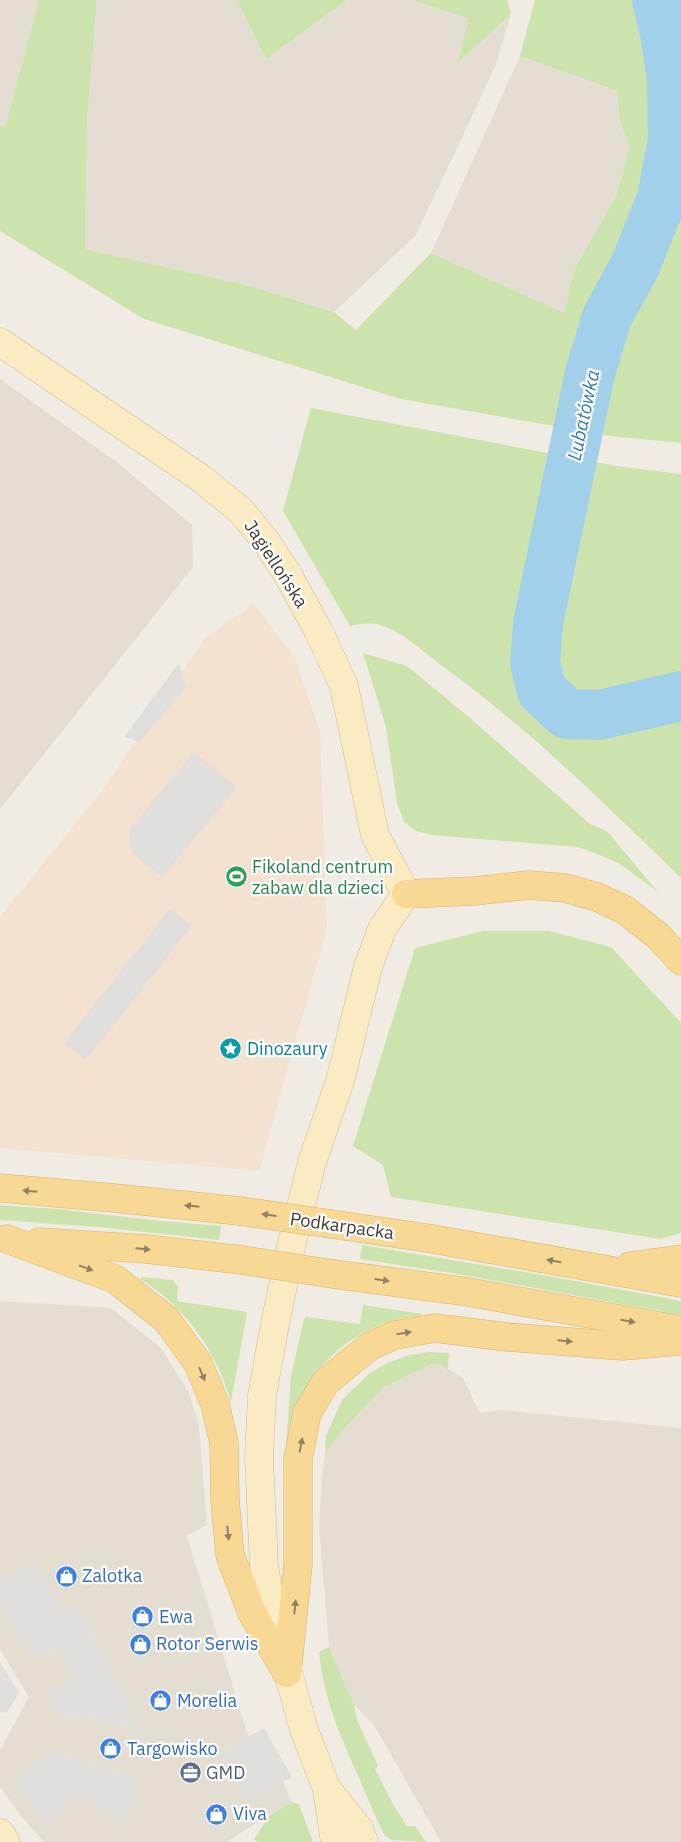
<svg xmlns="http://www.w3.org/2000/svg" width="681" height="1842" font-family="'IBM Plex Sans',sans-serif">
	<rect width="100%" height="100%" fill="#f0ece3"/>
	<!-- residential -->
	<g fill="#e4ded2">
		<polygon points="0,0 39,0 5,128 0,125"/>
		<polygon points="97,0 237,0 266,59 347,0 412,0 470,19 459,62 511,14 496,65 416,235 334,312 250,286 85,249 87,122"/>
		<polygon points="520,56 617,91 620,123 630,146 617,194 574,270 564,314 431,253"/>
		<polygon points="0,379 118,463 192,525 193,567 0,809"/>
		<polygon points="0,1301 111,1308 161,1348 188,1391 199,1425 207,1525 187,1536 248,1736 266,1730 291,1802 226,1842 44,1842 21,1816 0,1787 0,1750 29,1697 0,1649"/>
		<polygon points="433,1364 440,1364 463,1378 480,1413 500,1410 681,1428 681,1842 441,1842 374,1725 354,1705 329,1647 319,1526 322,1477 325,1455 340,1433 384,1387"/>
	</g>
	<!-- commercial -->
	<polygon fill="#f2e2cf" points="254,604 294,657 320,731 327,929 259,1171 0,1148 0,917 107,784 205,638"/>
	<!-- green -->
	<g fill="#cde3ae">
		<polygon points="39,0 97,0 87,122 85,249 250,286 334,312 356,330 431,253 564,313 574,270 617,194 630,146 620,123 617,91 520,56 535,0 681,0 681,443 610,436 401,399 144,319 0,231 0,125 5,128"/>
		<polygon points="237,0 347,0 266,59"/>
		<polygon points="412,0 507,0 511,14 458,63 469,19"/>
		<path d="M311,408L616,466L681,474V878C603,802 525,725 437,662C420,649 401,631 380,625C370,622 360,624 350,626L283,511Z"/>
		<polygon points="363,653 407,666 470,718 590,824 607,831 658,892 620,864 595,853 577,847 432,835 416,831 404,822 397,803 386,727"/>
		<polygon points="483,931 549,931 611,947 681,1023 681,1233 660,1239 391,1197 383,1165 353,1146 415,948"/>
		<polygon points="0,1205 58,1209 151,1220 221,1226 219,1240 98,1227 0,1220"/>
		<polygon points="362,1245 560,1278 681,1301 681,1315 464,1275 360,1259"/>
		<path d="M141,1277L173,1280L178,1287L177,1301L247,1312L231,1402C216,1351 186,1307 140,1279Z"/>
		<path d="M363,1305L422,1314L421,1316C413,1318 405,1317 398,1319C359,1329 322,1357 303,1393C294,1409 290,1427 286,1444L291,1376L304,1319L306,1317L360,1324Z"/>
		<polygon points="429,1352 449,1353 448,1370 440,1364 433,1364 384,1387 340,1433 325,1455 326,1436 342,1400 370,1373 387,1363 410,1355"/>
		<path d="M329,1647L354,1705L357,1720L378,1766L375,1769L394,1806L407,1826H415L426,1842L392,1840L385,1836C374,1815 366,1794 357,1773C338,1731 324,1698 319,1652Z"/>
		<polygon points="291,1802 299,1804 313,1842 258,1842 254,1839 269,1816"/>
	</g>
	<!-- parking -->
	<g fill="#e1dfdc">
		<polygon points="179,663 186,687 139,742 124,737"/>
		<polygon points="194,752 237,788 162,877 132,852 129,830"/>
		<polygon points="170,909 192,926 86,1060 64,1043"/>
		<polygon points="37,1561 62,1612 80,1604 95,1641 141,1728 87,1715 60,1718 47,1692 74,1678 58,1650 32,1659 0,1603 0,1581"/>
		<polygon points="0,1662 19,1693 7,1713 0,1712"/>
		<polygon points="264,1728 292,1777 248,1802 220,1753"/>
		<polygon points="50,1750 140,1778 124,1827 77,1795 49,1829 14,1782"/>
	</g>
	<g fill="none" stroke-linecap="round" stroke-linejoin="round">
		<!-- river -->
		<polyline stroke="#a2d0eb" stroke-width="50" points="657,0 665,34 672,80 673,140 662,198 635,266 607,317 590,373 538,623 535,663 542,691 567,714 599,715 681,696"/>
		<defs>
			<g id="secondary">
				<polyline points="0,342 199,477 239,509 265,540 288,575 318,630 344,686 375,835 406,894 382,929 368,967 340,1081 312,1162 291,1247 274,1329 262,1396 259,1458 264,1566 272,1614 304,1730 327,1789 335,1842"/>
				<polyline points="328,1790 359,1829 364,1842"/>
				<polyline points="0,1833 6,1842"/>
			</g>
			<g id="primary">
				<polyline points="406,894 474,891 529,885 565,888 597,897 625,910 658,936 681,961"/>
				<polyline points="0,1188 114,1198 240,1211"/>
				<polyline points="331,1224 427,1238 681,1283"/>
				<polyline points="7,1239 115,1279 166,1319 198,1363 215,1404 224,1443 225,1500 230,1555 252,1613 287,1673"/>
				<polyline points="39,1242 146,1249 242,1260"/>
				<polyline points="630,1266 681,1259"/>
				<polyline points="333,1274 462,1291 681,1330"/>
				<polyline points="287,1673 298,1565 298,1459 307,1413 325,1383 344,1367 370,1346 395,1335 435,1328 507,1337 622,1346 681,1341"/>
			</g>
		</defs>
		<!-- secondary casing -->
		<use href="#secondary" stroke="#cebd96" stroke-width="29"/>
		<!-- primary casing -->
		<use href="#primary" stroke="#dbb467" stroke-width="29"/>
		<!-- secondary -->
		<use href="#secondary" stroke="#fbebc3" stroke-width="28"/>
		<!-- primary -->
		<use href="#primary" stroke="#f7d895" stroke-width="28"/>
		<defs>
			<g id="primary-bridge">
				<polyline points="240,1211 331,1224"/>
				<polyline points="242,1260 333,1274"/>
			</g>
		</defs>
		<!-- primary-bridge casing -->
		<use href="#primary-bridge" stroke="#dbb467" stroke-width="29" stroke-linecap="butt"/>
		<!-- primary-bridge -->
		<use href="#primary-bridge" stroke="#f7d895" stroke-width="28"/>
	</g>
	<!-- one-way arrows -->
	<defs><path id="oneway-solid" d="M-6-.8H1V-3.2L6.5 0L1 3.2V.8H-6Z" transform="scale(1.25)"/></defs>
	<g fill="#938260">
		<use href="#oneway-solid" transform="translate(30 1191) rotate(-175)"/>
		<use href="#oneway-solid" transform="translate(192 1206) rotate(-174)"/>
		<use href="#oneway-solid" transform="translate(269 1215) rotate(-172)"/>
		<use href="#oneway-solid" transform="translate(143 1249) rotate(5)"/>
		<use href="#oneway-solid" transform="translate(554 1261) rotate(-170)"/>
		<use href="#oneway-solid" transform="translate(86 1268) rotate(20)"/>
		<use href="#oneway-solid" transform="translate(382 1280) rotate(8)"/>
		<use href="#oneway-solid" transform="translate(628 1321) rotate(10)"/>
		<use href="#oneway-solid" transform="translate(404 1333) rotate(-9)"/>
		<use href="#oneway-solid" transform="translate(565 1341) rotate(5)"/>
		<use href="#oneway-solid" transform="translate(202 1374) rotate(67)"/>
		<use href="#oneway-solid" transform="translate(301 1445) rotate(-79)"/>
		<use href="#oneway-solid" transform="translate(228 1533) rotate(84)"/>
		<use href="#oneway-solid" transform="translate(295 1607) rotate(-84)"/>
	</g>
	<!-- icons -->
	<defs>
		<symbol id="stadium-disc" viewBox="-11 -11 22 22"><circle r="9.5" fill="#2e9e5b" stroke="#fff"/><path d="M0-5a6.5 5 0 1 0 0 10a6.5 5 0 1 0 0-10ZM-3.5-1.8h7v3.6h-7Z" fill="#fff"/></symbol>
		<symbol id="sight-disc" viewBox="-11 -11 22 22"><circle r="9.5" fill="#0f9aa8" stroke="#fff"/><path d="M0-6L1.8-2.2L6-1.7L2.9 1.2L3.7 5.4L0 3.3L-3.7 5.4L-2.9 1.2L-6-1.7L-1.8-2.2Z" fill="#fff"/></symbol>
		<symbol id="shop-disc" viewBox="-11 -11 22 22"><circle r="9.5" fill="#3f7fe0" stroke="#fff"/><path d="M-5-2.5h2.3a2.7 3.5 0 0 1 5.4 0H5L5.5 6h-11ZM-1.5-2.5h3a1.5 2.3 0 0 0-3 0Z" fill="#fff"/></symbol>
		<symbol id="office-disc" viewBox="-11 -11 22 22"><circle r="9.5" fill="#5c6f8a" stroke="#fff"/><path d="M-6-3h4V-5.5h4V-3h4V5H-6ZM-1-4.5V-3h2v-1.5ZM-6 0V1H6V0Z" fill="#fff"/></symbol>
	</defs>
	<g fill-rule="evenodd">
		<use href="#stadium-disc" x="224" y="864" width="25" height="25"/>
		<use href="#sight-disc" x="218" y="1036" width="25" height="25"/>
		<use href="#shop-disc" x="54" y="1564" width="25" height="25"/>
		<use href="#shop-disc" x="130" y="1604" width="25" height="25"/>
		<use href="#shop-disc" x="128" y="1632" width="25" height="25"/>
		<use href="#shop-disc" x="148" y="1688" width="25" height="25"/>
		<use href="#shop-disc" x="98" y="1736" width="25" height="25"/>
		<use href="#office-disc" x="178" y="1760" width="25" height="25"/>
		<use href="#shop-disc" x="204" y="1802" width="25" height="25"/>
	</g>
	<g text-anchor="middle" stroke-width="4.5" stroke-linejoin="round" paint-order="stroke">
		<!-- street labels -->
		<g font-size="18" fill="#423c34" stroke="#fff">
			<text transform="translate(276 564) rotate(57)" y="6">Jagiellońska</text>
			<text transform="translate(342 1226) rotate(8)" y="6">Podkarpacka</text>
		</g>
		<!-- leisure labels -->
		<g font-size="18" fill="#27864d" stroke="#fff" text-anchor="start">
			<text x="252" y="873">Fikoland centrum<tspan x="252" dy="21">zabaw dla dzieci</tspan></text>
		</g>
		<!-- culture labels -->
		<g font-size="18" fill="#0d838f" stroke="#fff" text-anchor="start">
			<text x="247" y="1055">Dinozaury</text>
		</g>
		<!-- shop labels -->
		<g font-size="18" fill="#366cbe" stroke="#fff" text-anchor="start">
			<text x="82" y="1582">Zalotka</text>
			<text x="159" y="1623">Ewa</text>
			<text x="156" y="1650">Rotor Serwis</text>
			<text x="177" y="1707">Morelia</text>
			<text x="127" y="1755">Targowisko</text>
			<text x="233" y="1820">Viva</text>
		</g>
		<!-- service labels -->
		<g font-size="18" fill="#4e5e75" stroke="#fff" text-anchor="start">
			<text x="206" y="1779">GMD</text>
		</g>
		<!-- water labels -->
		<g font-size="19" font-style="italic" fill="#357aa6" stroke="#fff">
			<text transform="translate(583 415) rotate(-78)" y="7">Lubatówka</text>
		</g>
	</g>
</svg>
